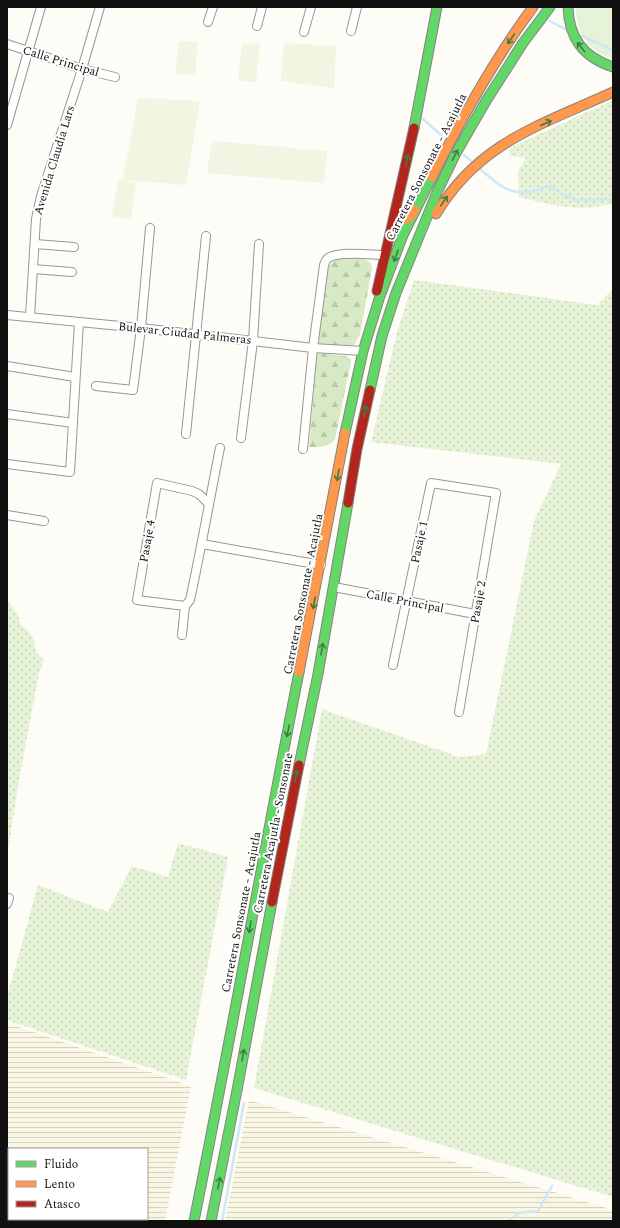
<svg xmlns="http://www.w3.org/2000/svg" width="620" height="1228" font-family="Spectral,serif">
	<defs>
		<pattern id="farmland-rules" width="6" height="5" patternUnits="userSpaceOnUse"><rect width="6" height="5" fill="#f9f7e4"/><path d="M0 2.5h6" fill="none" stroke="#d4d3c3"/></pattern>
		<pattern id="grass-dots" width="8" height="8" patternUnits="userSpaceOnUse"><rect width="8" height="8" fill="#e7f3d7"/><path d="M2 2h.1M6 6h.1" fill="none" stroke="#c5cfb8" stroke-width="1.8" stroke-linecap="round"/></pattern>
		<pattern id="forest-firs" width="22" height="20" patternUnits="userSpaceOnUse"><rect width="22" height="20" fill="#d8eac5"/><path d="M5 1l3.5 6h-7zM16 11l3.5 6h-7z" fill="#b8c8a8"/></pattern>
	</defs>
	<rect width="100%" height="100%" fill="#fdfcf7"/>
	<!-- farmland -->
	<g fill="url(#farmland-rules)" fill-rule="evenodd">
		<path d="M7,1023L191,1086L165,1221H7ZM9,1149H147V1219H9Z"/>
		<polygon points="249,1100 613,1210 613,1221 225,1221"/>
	</g>
	<!-- grass -->
	<g fill="url(#grass-dots)">
		<path d="M613,100V203C580,213 552,205 519,197L518,171L526,158L511,156L509,153L512,147Z"/>
		<polygon points="414,280 597,305 613,289 613,1197 254,1088 322,709 459,757 486,754 534,521 561,464 371,442 397,332"/>
		<polygon points="7,599 18,615 20,624 32,635 37,653 44,660 39,673 19,780 8,852 7,852"/>
		<polygon points="178,843 228,857 186,1080 7,1020 7,997 38,885 108,912 132,866 168,877"/>
	</g>
	<!-- forest -->
	<g fill="url(#forest-firs)">
		<path d="M344,257C353,258 371,256 372,268L360,335L354,345L350,346L317,344L327,269C331,261 336,259 344,257Z"/>
		<path d="M317,353L345,356L351,359V362L335,439C329,448 318,447 309,447Z"/>
	</g>
	<!-- park -->
	<path fill="#e7f3d7" d="M576,7H613V59C589,52 575,32 576,7Z"/>
	<!-- pitch -->
	<g fill="#f0f6e1">
		<polygon points="179,41 198,42 195,75 175,75"/>
		<polygon points="260,43 256,82 238,81 242,44"/>
		<polygon points="284,43 336,46 334,88 281,81"/>
		<polygon points="138,98 200,101 186,185 123,180"/>
		<polygon points="212,141 327,151 324,183 207,173"/>
		<polygon points="118,180 136,183 131,219 112,216"/>
	</g>
	<g fill="none" stroke-linecap="round" stroke-linejoin="round">
		<!-- stream -->
		<g stroke="#cde8f7" stroke-width="2.5">
			<polyline points="550,21 565,29"/>
			<polyline points="582,36 613,50"/>
			<polyline points="422,118 443,137"/>
			<polyline points="464,155 471,161"/>
			<path d="M480,169C493,180 509,196 528,192C535,191 542,188 549,186L574,200L607,199L613,201"/>
			<polyline points="222,1221 244,1103"/>
			<polyline points="508,1221 519,1213 538,1211 552,1186"/>
		</g>
		<defs>
			<g id="street">
				<polyline points="208,22 213,7"/>
				<polyline points="257,26 262,7"/>
				<polyline points="351,31 357,7"/>
				<polyline points="304,32 311,7"/>
				<polyline points="7,44 82,69 115,77"/>
				<polyline points="7,125 41,7"/>
				<polyline points="35,244 74,247"/>
				<polyline points="33,269 72,272"/>
				<polyline points="7,315 141,328 313,348 363,351"/>
				<polyline points="30,317 36,219 41,196 82,69 100,7"/>
				<polyline points="7,366 75,377"/>
				<polyline points="96,386 133,390 141,328 150,228"/>
				<polyline points="7,414 73,423"/>
				<polyline points="186,434 206,236"/>
				<polyline points="241,438 253,341 259,244"/>
				<path d="M303,449L313,348L324,265C325,263 325,261 327,259C336,250 372,255 385,255"/>
				<polyline points="7,464 70,472 79,322"/>
				<polyline points="7,515 44,521"/>
				<polyline points="202,544 321,565"/>
				<polyline points="334,587 475,614"/>
				<polyline points="185,606 137,600 157,483 192,491 199,494 208,503"/>
				<path d="M182,635L185,606L190,600C201,549 210,498 220,448"/>
				<polyline points="393,665 431,483 496,493 459,712"/>
				<polyline points="7,904 9,898"/>
			</g>
			<g id="fast">
				<path d="M568,7C569,38 583,57 613,67"/>
				<polyline points="414,128 437,7"/>
				<polyline points="370,390 382,336 396,293 438,190 456,153 486,101 523,43 550,7"/>
				<polyline points="345,433 363,351 380,296 403,235 432,177"/>
				<polyline points="299,765 318,674 348,503"/>
				<path d="M194,1221C231,1038 263,855 299,672"/>
				<polyline points="211,1221 238,1085 272,902"/>
			</g>
			<g id="slow">
				<path d="M432,177C462,117 493,61 533,7"/>
				<polyline points="396,212 398,218 402,220 409,218 415,210"/>
				<path d="M436,214C479,142 541,125 613,92"/>
				<polyline points="299,672 345,433"/>
			</g>
			<g id="jam">
				<polyline points="377,291 414,128"/>
				<polyline points="348,503 357,449 370,390"/>
				<polyline points="272,902 299,765"/>
			</g>
		</defs>
		<!-- street casing -->
		<use href="#street" stroke="#979795" stroke-width="10"/>
		<!-- fast casing -->
		<use href="#fast" stroke="#858482" stroke-width="11"/>
		<!-- slow casing -->
		<use href="#slow" stroke="#858482" stroke-width="11"/>
		<!-- jam casing -->
		<use href="#jam" stroke="#858482" stroke-width="11"/>
		<!-- street -->
		<use href="#street" stroke="#fffffe" stroke-width="8"/>
		<!-- fast -->
		<use href="#fast" stroke="#63d668" stroke-width="9"/>
		<!-- slow -->
		<use href="#slow" stroke="#ff974d" stroke-width="9"/>
		<!-- jam -->
		<use href="#jam" stroke="#b3261e" stroke-width="9"/>
	</g>
	<!-- one-way arrows -->
	<defs><path id="oneway-shaft" d="M-6 0H5M1.5-3L5.5 0L1.5 3" fill="none" stroke-width="1.6" stroke-linecap="round" stroke-linejoin="round"/></defs>
	<g stroke="#3e7d41">
		<use href="#oneway-shaft" transform="translate(511 39) rotate(124)"/>
		<use href="#oneway-shaft" transform="translate(581 47) rotate(-128)"/>
		<use href="#oneway-shaft" transform="translate(546 123) rotate(-24)"/>
		<use href="#oneway-shaft" transform="translate(455 155) rotate(-63)"/>
		<use href="#oneway-shaft" transform="translate(407 160) rotate(-78)"/>
		<use href="#oneway-shaft" transform="translate(444 201) rotate(-56)"/>
		<use href="#oneway-shaft" transform="translate(396 256) rotate(110)"/>
		<use href="#oneway-shaft" transform="translate(365 411) rotate(-78)"/>
		<use href="#oneway-shaft" transform="translate(338 475) rotate(100)"/>
		<use href="#oneway-shaft" transform="translate(314 603) rotate(101)"/>
		<use href="#oneway-shaft" transform="translate(322 649) rotate(-80)"/>
		<use href="#oneway-shaft" transform="translate(288 731) rotate(102)"/>
		<use href="#oneway-shaft" transform="translate(296 776) rotate(-78)"/>
		<use href="#oneway-shaft" transform="translate(250 927) rotate(100)"/>
		<use href="#oneway-shaft" transform="translate(243 1055) rotate(-80)"/>
		<use href="#oneway-shaft" transform="translate(219 1183) rotate(-78)"/>
	</g>
	<g text-anchor="middle" stroke-width="4" stroke-linejoin="round" paint-order="stroke">
		<!-- street labels -->
		<g font-size="12" fill="#111" stroke="#fff">
			<text transform="translate(61 61) rotate(17)" y="4">Calle Principal</text>
			<text transform="translate(54 160) rotate(-73)" y="4">Avenida Claudia Lars</text>
			<text transform="translate(426 167) rotate(-63)" y="4">Carretera Sonsonate - Acajutla</text>
			<text transform="translate(185 333) rotate(6)" y="4">Bulevar Ciudad Palmeras</text>
			<text transform="translate(147 541) rotate(-80)" y="4">Pasaje 4</text>
			<text transform="translate(419 542) rotate(-78)" y="4">Pasaje 1</text>
			<text transform="translate(303 594) rotate(-79)" y="4">Carretera Sonsonate - Acajutla</text>
			<text transform="translate(405 601) rotate(11)" y="4">Calle Principal</text>
			<text transform="translate(478 602) rotate(-80)" y="4">Pasaje 2</text>
			<text transform="translate(273 833) rotate(-79)" y="4">Carretera Acajutla - Sonsonate</text>
			<text transform="translate(241 912) rotate(-79)" y="4">Carretera Sonsonate - Acajutla</text>
		</g>
	</g>
	<!-- border -->
	<rect width="620" height="1228" fill="none" stroke="#111111" stroke-width="16"/>
	<!-- legend -->
	<rect x="8" y="1148" width="140" height="72" fill="#ffffff" stroke="#a0a0a0"/>
	<rect x="16" y="1161" width="20" height="6" fill="#63d668" stroke="#a0a0a0"/>
	<text x="44" y="1168" font-size="12" fill="#111111">Fluido</text>
	<rect x="16" y="1181" width="20" height="6" fill="#ff974d" stroke="#a0a0a0"/>
	<text x="44" y="1188" font-size="12" fill="#111111">Lento</text>
	<rect x="16" y="1201" width="20" height="6" fill="#b3261e" stroke="#a0a0a0"/>
	<text x="44" y="1208" font-size="12" fill="#111111">Atasco</text>
</svg>
